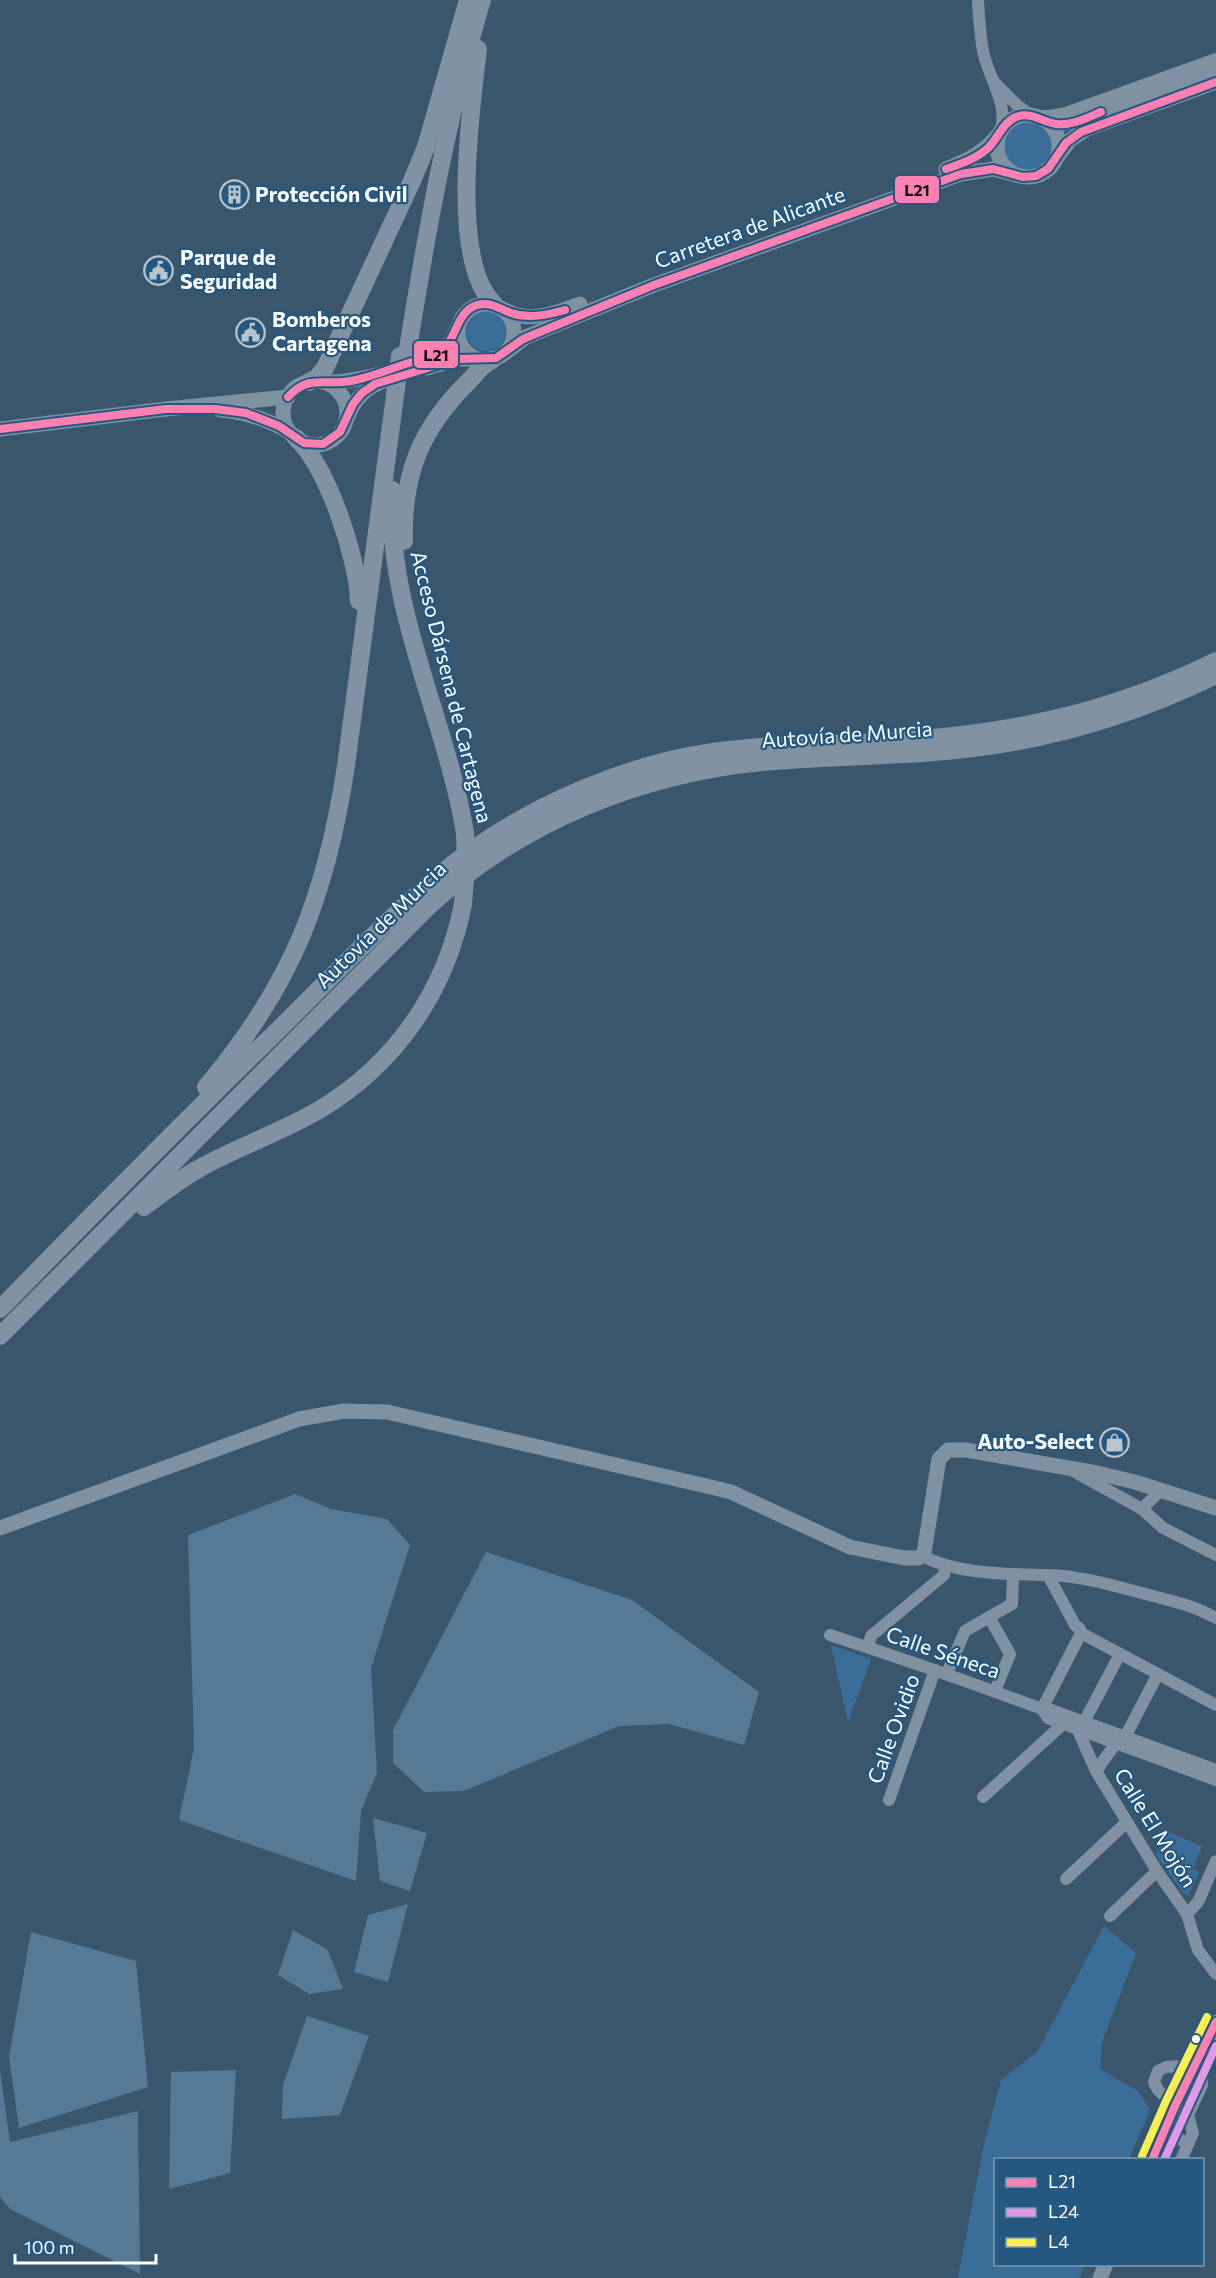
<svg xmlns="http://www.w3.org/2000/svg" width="1216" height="2278" font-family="Commissioner,sans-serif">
	<rect width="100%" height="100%" fill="#3a566c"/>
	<!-- green -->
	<g fill="#3a6e98">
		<circle cx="1028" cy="146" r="30"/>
		<circle cx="486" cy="331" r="20"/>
		<polygon points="831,1645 871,1659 848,1722"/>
		<polygon points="1166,1831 1202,1846 1193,1869 1199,1872 1188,1896 1183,1893 1156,1855"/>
		<polygon points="1104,1926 1136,1953 1102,2042 1100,2069 1138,2091 1150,2110 1129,2159 996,2160 996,2264 1085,2265 1079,2278 958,2278 984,2144 1001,2080 1037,2052"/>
	</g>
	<!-- water -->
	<g fill="#567995">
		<polygon points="295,1494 331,1509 387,1519 410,1545 371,1668 377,1773 361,1811 356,1881 179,1820 194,1748 188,1535"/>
		<polygon points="486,1552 632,1600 759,1692 744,1745 669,1724 619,1726 464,1791 424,1792 393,1763 393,1730"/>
		<polygon points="373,1818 427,1833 410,1891 380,1881"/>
		<polygon points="408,1904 388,1982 354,1972 368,1915"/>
		<polygon points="293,1930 327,1949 343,1989 309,1994 278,1975"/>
		<polygon points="31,1932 136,1961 148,2087 19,2128 9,2057"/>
		<polygon points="307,2016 369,2036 340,2115 282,2119 283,2085"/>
		<polygon points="0,2070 10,2142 138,2111 140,2274 10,2209 0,2197"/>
		<polygon points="236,2070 230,2173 169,2189 171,2072"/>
	</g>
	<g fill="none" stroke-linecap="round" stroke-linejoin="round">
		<!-- minor -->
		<g stroke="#8092a2" stroke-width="12">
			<path d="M978,0C979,17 980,35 983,51C988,77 1010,106 1000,132"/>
			<polyline points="995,83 1018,106 1031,115"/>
			<polyline points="1036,116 1050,116 1066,113 1216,59"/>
			<polyline points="1075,1472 1142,1509 1161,1490"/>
			<polyline points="1142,1509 1163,1528 1216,1555"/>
			<path d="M922,1556C961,1575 1006,1574 1048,1575C1081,1576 1111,1585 1142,1593C1168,1600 1193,1605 1216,1618"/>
			<polyline points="1048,1575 1075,1625 1080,1629 1081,1633 1216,1705"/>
			<polyline points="989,1617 1010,1654 995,1691"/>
			<path d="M830,1635C901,1658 972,1683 1042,1709L1051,1710L1216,1770"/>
			<polyline points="868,1647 871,1636 944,1575 946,1565"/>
			<polyline points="947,1673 965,1631 1012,1604 1013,1576"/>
			<polyline points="1042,1709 1048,1718 1216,1780"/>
			<polyline points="1042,1709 1081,1633"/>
			<polyline points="1084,1722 1120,1654"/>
			<polyline points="1077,1728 1096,1771 1157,1871 1187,1914 1198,1950 1216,1974"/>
			<polyline points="1125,1737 1158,1674"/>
			<polyline points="1096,1771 1116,1743"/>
			<polyline points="983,1797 1063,1724"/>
			<polyline points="889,1800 935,1670"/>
			<polyline points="1066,1879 1127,1822"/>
			<polyline points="1187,1914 1198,1902 1216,1861"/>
			<polyline points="1110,1916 1157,1871"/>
			<polyline points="1175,2106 1158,2090 1154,2082 1158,2071 1166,2067 1195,2065"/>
			<polyline points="1164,2132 1188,2143"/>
			<polyline points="1181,2160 1193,2133 1188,2115 1202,2085 1201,2053"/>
		</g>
		<!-- major -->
		<g stroke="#7e92a1" stroke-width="15">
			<circle cx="1028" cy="146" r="31"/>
			<polyline points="1045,120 1059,124 1078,121 1216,71"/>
			<polyline points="1058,156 1070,140 1087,129 1216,82"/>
			<path d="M946,169C967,161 983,153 998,135"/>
			<circle cx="486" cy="332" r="28"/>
			<path d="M505,310C528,324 557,313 580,304"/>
			<polyline points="505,353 526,337 654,285 961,174 993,169 1016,175"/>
			<polyline points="427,368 457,359 476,359"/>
			<circle cx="315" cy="413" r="32"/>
			<path d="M326,382C348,384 425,365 442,351C450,345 454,337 457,328"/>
			<path d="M220,410C246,412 269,420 291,433"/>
			<path d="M347,418C355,397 368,386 389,379"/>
			<polyline points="0,429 166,409 288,397"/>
			<polyline points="0,1528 299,1419 344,1411 387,1412 715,1488 731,1492 850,1547 904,1558 919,1558 924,1553 939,1459 948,1450 966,1450 1097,1473 1135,1482 1216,1508"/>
			<polyline points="1152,2160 1175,2106 1216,2022"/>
			<polyline points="1100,2278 1106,2264"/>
		</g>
		<!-- highway -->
		<g stroke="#8192a2" stroke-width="18">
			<path d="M478,49C471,108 449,261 494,304"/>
			<path d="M407,355C426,235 447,116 482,0"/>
			<polyline points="309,382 317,378 325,368 412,181 426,147 468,0"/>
			<path d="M296,438C327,465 358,559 359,601"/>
			<path d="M392,490C386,609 446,718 465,833"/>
			<path d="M404,541C402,474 421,428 469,381C477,373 481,365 492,360"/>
			<path d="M206,1087C292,985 326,897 346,766L396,388"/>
			<path d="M144,1207C162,1193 180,1179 200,1168C238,1147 281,1132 319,1110C396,1064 446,991 463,904"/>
			<path d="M0,1309C89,1218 179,1127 270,1038C323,986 375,931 431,882C498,824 581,783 666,761C736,743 811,746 882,742C1004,735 1106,715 1216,661"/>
			<path d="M0,1336L431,904C523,821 640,774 762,762C837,755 913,757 988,746C1067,735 1144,710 1216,675"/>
		</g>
		<!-- highway-bridge -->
		<g stroke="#8192a2" stroke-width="18">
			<polyline points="396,388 400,356"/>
			<polyline points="463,904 466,863 465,833"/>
		</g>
		<defs>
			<g id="bus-1">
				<path d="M946,169C960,164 976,159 988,148C998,139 1002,123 1016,117C1031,111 1042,122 1056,124C1071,126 1087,118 1101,112"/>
				<path d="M288,397C309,374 324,386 351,381C372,377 392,368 412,362C420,360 431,358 438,354C457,342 455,312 477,305C491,301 499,309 511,313C529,319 547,315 565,310"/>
				<polyline points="0,429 166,409 215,409 246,413 279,426 304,443 323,444 340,432 353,404 362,393 375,384 457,359 496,358 523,339 654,285 961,174 993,169 1023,177 1036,176 1048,169 1066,143 1081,132 1216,82"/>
				<polyline points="1152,2160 1175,2106 1216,2022"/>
			</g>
			<polyline id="bus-2" points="1164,2160 1216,2046"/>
			<polyline id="bus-3" points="1142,2156 1166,2101 1207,2017"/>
		</defs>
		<!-- bus-1 casing -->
		<use href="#bus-1" stroke="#255881" stroke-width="12"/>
		<!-- bus-2 casing -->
		<use href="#bus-2" stroke="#255881" stroke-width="12"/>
		<!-- bus-3 casing -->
		<use href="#bus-3" stroke="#255881" stroke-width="12"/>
		<!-- bus-1 -->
		<use href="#bus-1" stroke="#ff80b1" stroke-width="8"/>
		<!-- bus-2 -->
		<use href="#bus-2" stroke="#e099e6" stroke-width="8"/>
		<!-- bus-3 -->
		<use href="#bus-3" stroke="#fbee4f" stroke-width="8"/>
	</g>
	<!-- icons -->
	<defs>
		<symbol id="building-ring" viewBox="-11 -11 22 22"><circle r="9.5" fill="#255881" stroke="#bac4cc" stroke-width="1.5"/><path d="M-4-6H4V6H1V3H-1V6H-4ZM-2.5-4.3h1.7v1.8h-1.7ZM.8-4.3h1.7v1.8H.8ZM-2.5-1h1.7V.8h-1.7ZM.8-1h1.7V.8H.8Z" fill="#bac4cc"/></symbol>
		<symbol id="civic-ring" viewBox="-11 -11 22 22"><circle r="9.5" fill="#255881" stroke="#bac4cc" stroke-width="1.5"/><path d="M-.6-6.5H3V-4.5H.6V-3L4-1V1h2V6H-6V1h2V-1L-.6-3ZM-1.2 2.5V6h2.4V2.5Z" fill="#bac4cc"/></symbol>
		<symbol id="shop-ring" viewBox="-11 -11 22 22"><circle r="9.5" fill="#255881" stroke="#bac4cc" stroke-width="1.5"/><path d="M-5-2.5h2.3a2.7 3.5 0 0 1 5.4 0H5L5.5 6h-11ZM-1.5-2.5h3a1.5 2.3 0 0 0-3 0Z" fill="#bac4cc"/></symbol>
	</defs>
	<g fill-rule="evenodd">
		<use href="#building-ring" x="218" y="178" width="33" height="33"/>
		<use href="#civic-ring" x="142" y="254" width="33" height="33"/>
		<use href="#civic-ring" x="234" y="316" width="33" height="33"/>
		<use href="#shop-ring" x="1098" y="1426" width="33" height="33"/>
	</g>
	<!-- markers -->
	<circle fill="#fff" stroke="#255881" stroke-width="2" cx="1196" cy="2039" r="5"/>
	<g text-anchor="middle" stroke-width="4.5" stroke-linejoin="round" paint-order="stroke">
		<!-- poi labels -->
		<g font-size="21" font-weight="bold" fill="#fff" stroke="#255881" text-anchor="start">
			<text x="255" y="202">Protección Civil</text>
			<text x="180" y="265">Parque de<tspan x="180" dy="24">Seguridad</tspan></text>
			<text x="272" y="327">Bomberos<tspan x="272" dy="24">Cartagena</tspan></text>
			<text x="1094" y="1449" text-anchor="end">Auto-Select</text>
		</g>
		<!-- street labels -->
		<g font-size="21" fill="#fff" stroke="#255881">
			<text transform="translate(750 228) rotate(-20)" y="7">Carretera de Alicante</text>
			<text transform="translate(451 687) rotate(76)" y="7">Acceso Dársena de Cartagena</text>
			<text transform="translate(847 735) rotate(-4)" y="7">Autovía de Murcia</text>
			<text transform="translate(381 925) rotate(-44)" y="7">Autovía de Murcia</text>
			<text transform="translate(943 1653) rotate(19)" y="7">Calle Séneca</text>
			<text transform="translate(894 1729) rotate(-70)" y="7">Calle Ovidio</text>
			<text transform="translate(1155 1828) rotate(58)" y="7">Calle El Mojón</text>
		</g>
	</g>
	<g stroke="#255881" stroke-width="2">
		<rect x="894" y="175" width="46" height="29" rx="6" fill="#ff80b1"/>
		<rect x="413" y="340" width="46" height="29" rx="6" fill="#ff80b1"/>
	</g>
	<g font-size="16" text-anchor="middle" font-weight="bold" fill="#111">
		<text x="917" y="196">L21</text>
		<text x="436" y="361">L21</text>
	</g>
	<!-- legend -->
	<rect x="994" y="2158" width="210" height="108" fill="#255881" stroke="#7c9bb3" stroke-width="1.5"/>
	<rect x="1006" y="2178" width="30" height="9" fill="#ff80b1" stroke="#7c9bb3" stroke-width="1.5"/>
	<text x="1048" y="2188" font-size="18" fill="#ffffff">L21</text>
	<rect x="1006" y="2208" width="30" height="9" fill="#e099e6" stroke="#7c9bb3" stroke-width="1.5"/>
	<text x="1048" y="2218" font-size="18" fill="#ffffff">L24</text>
	<rect x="1006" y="2238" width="30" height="9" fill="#fbee4f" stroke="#7c9bb3" stroke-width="1.5"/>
	<text x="1048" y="2248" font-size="18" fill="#ffffff">L4</text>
	<!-- scale -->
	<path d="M15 2254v9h141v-9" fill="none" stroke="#ffffff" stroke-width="3"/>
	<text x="24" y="2254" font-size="18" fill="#ffffff" stroke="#255881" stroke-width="4.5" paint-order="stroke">100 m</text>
</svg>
